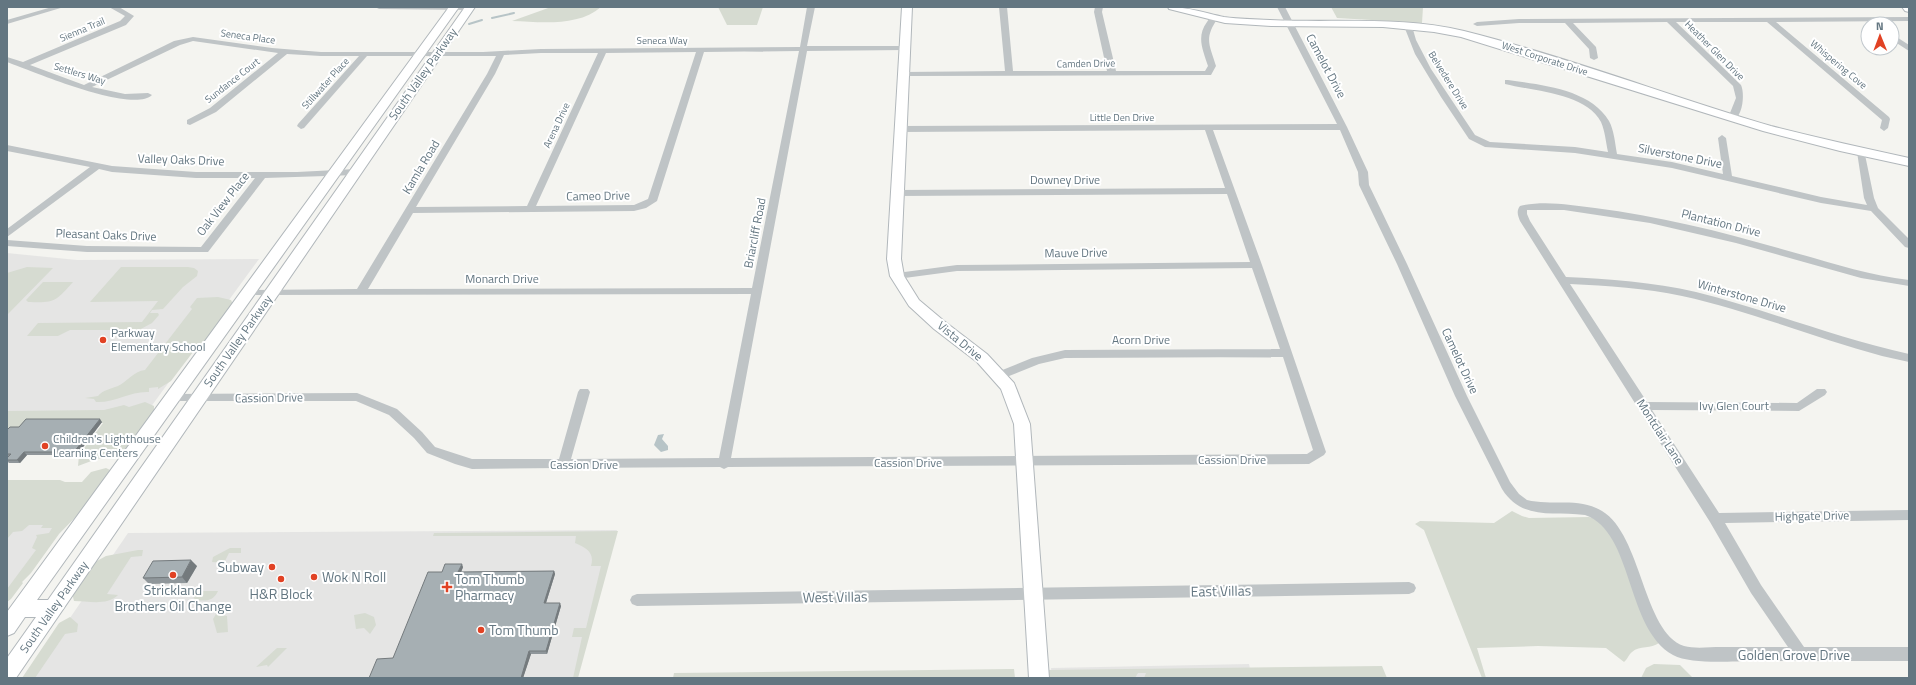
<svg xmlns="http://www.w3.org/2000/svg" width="1916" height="685" font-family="'Titillium Web',sans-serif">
	<rect width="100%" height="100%" fill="#f4f4f0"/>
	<!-- built -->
	<g fill="#e5e5e4">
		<polygon points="7,253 77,260 259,259 142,419 7,420"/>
		<polygon points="7,523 59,525 7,598"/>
		<polygon points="617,530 577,678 29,678 128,533"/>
		<polygon points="1249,664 1252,678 1052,678 1051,668"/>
	</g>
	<!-- green -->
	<g fill="#d6dbd1">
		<path d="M551,7H601C578,27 541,22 512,21Z"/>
		<polygon points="718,7 763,7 757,25 727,25"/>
		<polygon points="1331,7 1423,7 1422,23 1337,18"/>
		<polygon points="27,267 53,268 7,315 7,273"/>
		<polygon points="121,267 188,267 194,268 198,271 197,276 183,287 163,309 152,310 150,313 158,313 159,315 152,323 139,330 70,330 58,336 27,336 38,323 142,322 158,301 90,302"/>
		<path d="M43,282H73C55,302 55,303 28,302L26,300Z"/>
		<path d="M218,297L231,300L233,304L209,336L193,352L171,381L158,389V387L149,388V392C130,391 115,403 96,402L94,399L85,398L98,396C103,390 110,389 118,386C128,381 134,371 145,370L192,309L190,307L197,298Z"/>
		<polygon points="145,402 154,406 154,413 123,453 94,460 78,466 79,455 103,423 32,423 7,460 7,411 104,410 124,405 129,407"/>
		<polygon points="106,468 110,470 91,501 59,534 31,573 22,582 23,583 11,599 7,602 7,589 36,550 32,548 37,537 36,535 49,533 52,528 41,528 43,525 29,525 22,531 13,532 7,539 7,480 60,480 65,482 82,482 91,472"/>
		<path d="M1512,511L1522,516L1529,518L1589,517L1596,519L1612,536L1659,643C1651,649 1640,645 1632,652C1628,655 1628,659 1624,662L1606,648L1538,646L1477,648L1486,678H1469H1482L1424,530L1415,524L1420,521L1494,523Z"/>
		<path d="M618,531L578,678H573L582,637H572L574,628H586L601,566H591C595,552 586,548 575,543L576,536H433L434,533Z"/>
		<polygon points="230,548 241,548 241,553 229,553 224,563 212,562 213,557"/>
		<path d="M138,550H143L142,556L131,557L107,594L118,595C107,606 88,601 74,601L72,593L95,562L106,556Z"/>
		<path d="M198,591H218C213,602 205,601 195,600L193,596Z"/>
		<polygon points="365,613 374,617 376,625 370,634 364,628 356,629 354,615"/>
		<polygon points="216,614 227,616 228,632 217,633 213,619"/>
		<polygon points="70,617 78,624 77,632 65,634 35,678 22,678 59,623"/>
		<polygon points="277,648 287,648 268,667 267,665 256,667"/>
		<polygon points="1654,664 1680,665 1693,678 1641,678 1646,668"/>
		<polygon points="1382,666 1387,678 1144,678 1146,673 1138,673 1135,678 1046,678 1045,670"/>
		<polygon points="1014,669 1015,678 673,678 674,673"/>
	</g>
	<!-- water -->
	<polygon fill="#b7c4c7" points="664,434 662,439 668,446 668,450 661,452 654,445 658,435"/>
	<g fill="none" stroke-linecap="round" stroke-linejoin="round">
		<!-- stream -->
		<g stroke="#b7c4c7" stroke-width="2">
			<polyline points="492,18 514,13"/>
			<polyline points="469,24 482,20"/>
		</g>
		<defs>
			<g id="secondary">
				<polygon points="449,7 459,7 37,600 48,600 465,7 475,7 16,678 7,678 7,658 36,617 25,617 14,633 7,636 7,612"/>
				<polygon points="902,7 912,7 901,259 904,276 919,300 944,321 987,354 1014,383 1030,424 1049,678 1029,678 1014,424 1001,389 977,362 934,329 909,306 890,276 887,259"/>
				<path d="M1168,7C1188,7 1205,13 1224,17C1239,19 1255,19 1270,20C1335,23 1401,16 1464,31C1568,57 1669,96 1771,126C1817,138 1863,148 1909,158V166L1840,151L1763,131L1461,37L1434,32L1383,27L1271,26L1225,23L1169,9Z"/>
				<polygon points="1902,7 1909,7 1909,12 1905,11"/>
			</g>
		</defs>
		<!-- secondary casing -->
		<use href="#secondary" stroke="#b1b7bb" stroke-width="2"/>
		<!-- street -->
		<g fill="#bfc4c6" fill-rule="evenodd">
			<polygon points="52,7 64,7 7,24 7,20"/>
			<path d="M109,7H119L134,16L126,25L30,65L84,85L174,41L193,37L272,48L321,52H483L541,49L800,47L807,7H815L807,46H908V50H905L807,51L731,458L1307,454L1313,450L1283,357L1065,358L1039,364L999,380L995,379L993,376L995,373L1032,358L1065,350L1280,349L1252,268L957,271L897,279L892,276L897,273L957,265L1250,262L1227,194L898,196L893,193L898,190L1225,188L1205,130L902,132L898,129L902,126L1337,124L1277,7H1285L1347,127L1368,172L1369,185L1407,264L1467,396L1510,482L1519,494L1527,500C1551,506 1580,497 1602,511C1642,535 1643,632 1684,646C1695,649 1709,647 1721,647C1743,647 1765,647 1788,647L1751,593L1710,522L1520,221C1518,216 1516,211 1520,206C1544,200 1571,205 1595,208C1659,216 1723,232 1785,250C1826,261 1866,275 1909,280V286L1861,278L1736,243L1650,223L1564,210H1527V214L1530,221L1566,277C1609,279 1653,282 1696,292C1768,310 1836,338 1909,354V362L1882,356C1815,338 1750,311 1682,296C1645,288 1608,286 1570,284L1647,402L1797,403L1817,389H1825L1827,392L1825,395L1799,411L1652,410L1719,513L1909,510V520L1725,523L1761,585L1804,647H1909V661C1857,661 1806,661 1754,661C1732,661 1692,665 1673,655C1625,628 1634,532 1585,515C1553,511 1522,521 1502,489L1455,396L1397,264L1359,185L1358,172L1340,130H1213L1262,265L1326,452L1324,455L1309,464L728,467L724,469L720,467L567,468L563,470L559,468L472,469L455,464L427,453L414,438L389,415L356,401H168L166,398L168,395L172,394L357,393L397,409L422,432L435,447L472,459H559L578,392L580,389H588L590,392L571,459L719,458L751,294L244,295L243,293L244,291L248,290L357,289L487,74L496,56H367L304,128L301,129L297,126L298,124L359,56H321L287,54L216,112L190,125L187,124V120L210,108L278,53L193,41L180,45L92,87L125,94L148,93L152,95C132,114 32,71 7,62V57L23,62L120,21L125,16ZM799,51L752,288L368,289L413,213L634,211L646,208L657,201L704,52ZM696,52L648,199L634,205L536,206L606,53ZM541,53H598L527,206L416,207L495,74L504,55Z"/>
			<polygon points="375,7 472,7 473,8 469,10 379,9"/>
			<path d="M999,7H1007L1013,71H1107L1094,12L1095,7H1103L1102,12L1116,71H1205L1208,66C1203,50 1196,37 1207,22C1209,19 1210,17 1214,16L1218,18C1204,38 1209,44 1216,66L1211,75H1208L904,76L900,74L904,72L1005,71Z"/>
			<path d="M1909,17V21L1776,22L1889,117L1890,119L1888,128L1884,131L1880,128L1882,120L1767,22H1676L1741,85C1745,94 1743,117 1732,121L1728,118L1736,98L1733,86L1667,22L1573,23L1596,47L1598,58L1594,60L1590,58L1589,49L1565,23H1519L1477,26L1473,24L1477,22L1519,19Z"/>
			<path d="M1405,24L1412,26L1416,40L1431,69L1475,135L1490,142L1575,147L1608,152C1606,143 1605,131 1601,122C1586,93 1533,91 1505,84V80H1508C1541,85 1590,89 1609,121C1614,130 1615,143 1617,154L1672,162L1723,174L1718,138L1722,135L1726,138L1732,176L1821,197L1867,205L1864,198L1857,152L1861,149L1864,150L1874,198L1878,208L1909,239V248L1905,247L1871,211L1821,203L1672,168L1575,153L1485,147L1469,139L1441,97L1415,54L1404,26Z"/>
			<polygon points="1892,34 1909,45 1909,51 1892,40"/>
			<polygon points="7,145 112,166 196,172 297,172 356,169 361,172 356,175 265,178 208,252 87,252 7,246 7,240 87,246 201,247 255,178 196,178 112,172 99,169 7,237 7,229 90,167 7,151"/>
			<polygon points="1409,582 1414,584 1416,588 1414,592 1409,594 637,606 632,604 630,600 632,596 637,594"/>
		</g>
		<!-- secondary -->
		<use href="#secondary" fill="#fff" fill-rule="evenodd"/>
	</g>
	<!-- wall -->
	<g fill="#8f969a">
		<polygon points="102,422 77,455 27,455 20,463 9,463 7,461 7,458 8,457 7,457 7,430 19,427"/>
		<polygon points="197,566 187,583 149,584 143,578"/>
		<polygon points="463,567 461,572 554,571 555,574 546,603 561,606 547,654 531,654 523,678 369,678 393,658 442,572"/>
	</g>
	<!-- shaded-wall -->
	<g fill="#747a7d">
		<polygon points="100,419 102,422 77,455 74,452"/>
		<polygon points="24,452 27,455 20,463 17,460"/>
		<polygon points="191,560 197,566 187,583 182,577"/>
		<polygon points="462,564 463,567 460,575 458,572"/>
		<polygon points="554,571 555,574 545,606 544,603"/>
		<polygon points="560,603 561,606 547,654 546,651"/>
		<polygon points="529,651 531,654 523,678 521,678"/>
	</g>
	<!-- building -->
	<g fill="#a6afb3" stroke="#747a7d">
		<polygon points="26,419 100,419 74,452 24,452 17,460 7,460 7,458 11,454 7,454 7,430 10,427 19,427"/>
		<polygon points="191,560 182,577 143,578 153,561"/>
		<polygon points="445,564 462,564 458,572 554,571 544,603 560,603 546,651 529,651 521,678 369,678 377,659 393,658 428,572 442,572"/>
	</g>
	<!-- markers -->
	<g fill="#e14224" stroke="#fff" stroke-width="1.5">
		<circle cx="103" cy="340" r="4"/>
		<circle cx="45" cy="446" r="4"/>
		<circle cx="272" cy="567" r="4"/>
		<circle cx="173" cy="575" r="4"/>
		<circle cx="314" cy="577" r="4"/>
		<circle cx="281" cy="579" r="4"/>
		<path d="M445 581h4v4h4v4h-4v4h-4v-4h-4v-4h4z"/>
		<circle cx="481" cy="630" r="4"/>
	</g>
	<g text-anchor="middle" stroke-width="4" stroke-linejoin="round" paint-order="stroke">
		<!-- far-street labels -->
		<g font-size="10" fill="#637681" stroke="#fff">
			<text transform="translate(82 29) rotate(-23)" y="4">Sienna Trail</text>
			<text transform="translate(248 36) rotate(8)" y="4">Seneca Place</text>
			<text x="662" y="44">Seneca Way</text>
			<text transform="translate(1715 50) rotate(45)" y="4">Heather Glen Drive</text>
			<text transform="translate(1545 58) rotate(18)" y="4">West Corporate Drive</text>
			<text transform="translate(1086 63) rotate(-1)" y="4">Camden Drive</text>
			<text transform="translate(1839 64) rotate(40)" y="4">Whispering Cove</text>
			<text transform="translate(80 73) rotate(17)" y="4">Settlers Way</text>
			<text transform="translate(232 80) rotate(-38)" y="4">Sundance Court</text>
			<text transform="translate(1449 80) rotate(58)" y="4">Belvedere Drive</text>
			<text transform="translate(325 83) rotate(-48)" y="4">Stillwater Place</text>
			<text x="1122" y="121">Little Den Drive</text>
			<text transform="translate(556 125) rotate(-65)" y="4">Arena Drive</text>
		</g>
		<!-- street labels -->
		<g font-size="12" fill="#637681" stroke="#fff">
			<text transform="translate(1326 66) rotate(62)" y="4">Camelot Drive</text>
			<text transform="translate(423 74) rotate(-55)" y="4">South Valley Parkway</text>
			<text transform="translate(1680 156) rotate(11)" y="4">Silverstone Drive</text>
			<text transform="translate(181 160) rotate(2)" y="4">Valley Oaks Drive</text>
			<text transform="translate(421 167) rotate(-59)" y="4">Kamla Road</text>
			<text x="1065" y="184">Downey Drive</text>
			<text transform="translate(598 196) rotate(-1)" y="4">Cameo Drive</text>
			<text transform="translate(223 204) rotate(-52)" y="4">Oak View Place</text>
			<text transform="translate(1721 223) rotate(14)" y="4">Plantation Drive</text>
			<text transform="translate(755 233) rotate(-79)" y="4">Briarcliff Road</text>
			<text transform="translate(106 235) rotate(2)" y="4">Pleasant Oaks Drive</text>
			<text transform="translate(1076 253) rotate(-1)" y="4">Mauve Drive</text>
			<text x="502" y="283">Monarch Drive</text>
			<text transform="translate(1742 296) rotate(16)" y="4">Winterstone Drive</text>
			<text x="1141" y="344">Acorn Drive</text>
			<text transform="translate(238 341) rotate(-55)" y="4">South Valley Parkway</text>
			<text transform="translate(960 341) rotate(39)" y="4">Vista Drive</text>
			<text transform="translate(1460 361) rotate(65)" y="4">Camelot Drive</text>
			<text transform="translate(269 398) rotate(-1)" y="4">Cassion Drive</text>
			<text x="1734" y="410">Ivy Glen Court</text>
			<text transform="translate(1660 432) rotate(57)" y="4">Montclair Lane</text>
			<text x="1232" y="464">Cassion Drive</text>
			<text x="908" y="467">Cassion Drive</text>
			<text x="584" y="469">Cassion Drive</text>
			<text transform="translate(1812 516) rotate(-1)" y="4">Highgate Drive</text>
			<text transform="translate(54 607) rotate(-55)" y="4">South Valley Parkway</text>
		</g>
		<!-- poi labels -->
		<g font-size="12" fill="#637681" stroke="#fff" text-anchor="start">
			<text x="111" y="337">Parkway<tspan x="111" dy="14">Elementary School</tspan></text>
			<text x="53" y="443">Children's Lighthouse<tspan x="53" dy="14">Learning Centers</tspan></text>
		</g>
		<!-- near-poi labels -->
		<g font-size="14" fill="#637681" stroke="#fff" text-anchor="start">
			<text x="264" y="572" text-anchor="end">Subway</text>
			<text x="322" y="582">Wok N Roll</text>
			<text x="455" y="584">Tom Thumb<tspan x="455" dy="16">Pharmacy</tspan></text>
			<text x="173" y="595" text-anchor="middle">Strickland<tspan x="173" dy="16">Brothers Oil Change</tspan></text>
			<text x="281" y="599" text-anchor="middle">H&amp;R Block</text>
			<text x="489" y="635">Tom Thumb</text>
		</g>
		<!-- near-street labels -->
		<g font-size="14" fill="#637681" stroke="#fff">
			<text transform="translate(1221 591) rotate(-1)" y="5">East Villas</text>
			<text transform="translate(835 597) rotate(-1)" y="5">West Villas</text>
			<text x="1794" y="660">Golden Grove Drive</text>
		</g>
	</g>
	<!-- border -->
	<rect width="1916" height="685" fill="none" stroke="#637681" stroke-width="16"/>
	<!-- north arrow -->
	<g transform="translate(1880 36) rotate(359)"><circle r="19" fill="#ffffff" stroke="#c1c8cd"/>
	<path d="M0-3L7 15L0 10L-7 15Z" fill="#e14224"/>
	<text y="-6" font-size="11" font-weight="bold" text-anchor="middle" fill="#637681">N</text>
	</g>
</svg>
